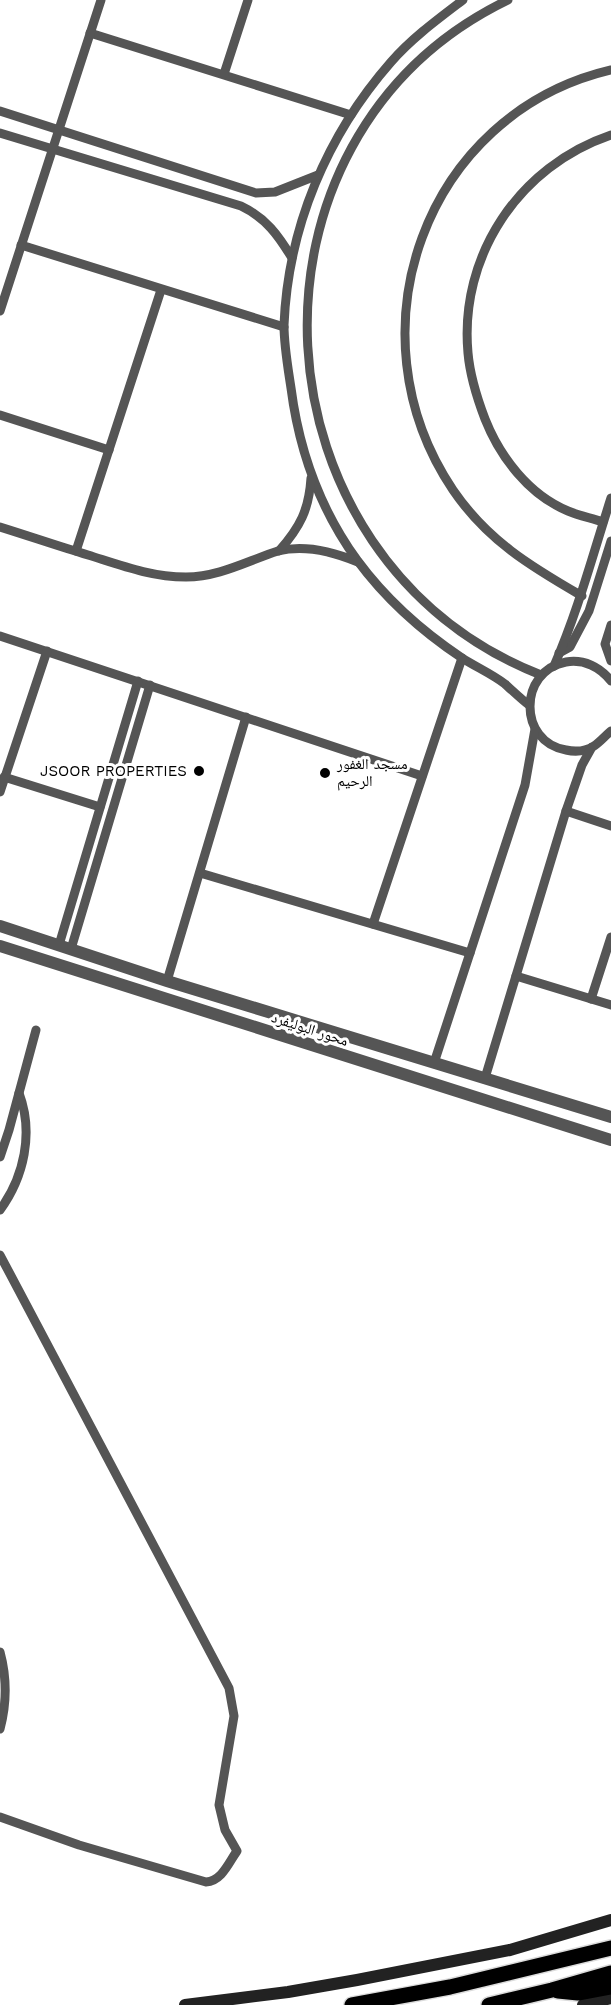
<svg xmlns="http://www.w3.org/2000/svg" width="611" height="2005" font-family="'Work Sans','Noto Naskh Arabic',sans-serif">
	<rect width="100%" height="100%" fill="#fff"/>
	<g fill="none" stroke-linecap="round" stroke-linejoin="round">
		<defs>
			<g id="trunk">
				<polyline points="558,1991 578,1993 611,1987"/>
				<polyline points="352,2005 450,1987 611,1948"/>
				<polyline points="489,2005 552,1990 611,1973"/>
			</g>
		</defs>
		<!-- trunk casing -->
		<use href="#trunk" stroke="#dbdbdb" stroke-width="18"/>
		<!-- minor -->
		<g stroke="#555" stroke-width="9">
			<path d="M463,0C438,19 412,38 391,62C327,135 288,227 284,325C284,346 288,368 291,388C299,450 320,509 357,560C385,598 423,632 462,658C476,667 492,674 505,684C513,691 521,699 529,705"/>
			<path d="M508,0C223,138 248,560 541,675"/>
			<polyline points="90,33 351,115"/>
			<polyline points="224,74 248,0"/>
			<polyline points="0,111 256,193 275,192 318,175"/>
			<path d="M0,133L241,206C266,218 278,235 292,258"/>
			<polyline points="21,245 284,327"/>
			<polyline points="0,311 101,0"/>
			<polyline points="0,415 109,450"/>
			<path d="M603,522C592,518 580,516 568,511C529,495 500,457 485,419C477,398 470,376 468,353C459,256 519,166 611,135"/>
			<path d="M0,527C29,536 58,546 88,555C120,565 151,577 186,577C219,577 247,561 278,551C305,544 334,552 358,562"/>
			<polyline points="76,551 161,290"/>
			<path d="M279,551C300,527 309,510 311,478"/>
			<path d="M582,596C530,566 487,540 453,490C347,333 424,114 611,70"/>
			<polyline points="611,625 605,644 611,661"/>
			<polyline points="0,636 422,776"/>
			<polyline points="559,653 570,647 589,611 611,541"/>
			<path d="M554,666C578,611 593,554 611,498"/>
			<path d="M611,681C600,667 584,659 566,662C518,671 518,742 566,750C575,752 586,751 594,746C600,742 605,736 611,731"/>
			<polyline points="4,777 100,807"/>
			<polyline points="0,792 47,651"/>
			<polyline points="566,811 611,826"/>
			<polyline points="200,873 470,953"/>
			<polyline points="373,924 462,658"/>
			<polyline points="59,945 138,681"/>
			<polyline points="71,949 150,685"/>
			<polyline points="516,976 611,1005"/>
			<polyline points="167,981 246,717"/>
			<polyline points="591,999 611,937"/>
			<polyline points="434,1063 525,785 535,729"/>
			<polyline points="485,1078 566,811 582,765 592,747"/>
			<polyline points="0,1157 9,1130 36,1030"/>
			<path d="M0,1210C24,1177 34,1133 19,1093"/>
			<path d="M0,1255L229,1688L234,1716L219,1805L225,1830L237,1851C229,1862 222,1881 206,1882L79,1845L0,1817"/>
			<path d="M0,1652C7,1678 7,1703 0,1729"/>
		</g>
		<!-- tertiary -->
		<g stroke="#555" stroke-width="12">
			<polyline points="0,926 167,981 611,1117"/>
			<polyline points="0,946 611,1140"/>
		</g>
		<!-- secondary -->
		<g stroke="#222" stroke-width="12">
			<polyline points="185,2005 288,1992 357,1980 510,1950 611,1920"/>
			<polyline points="583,2005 611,1998"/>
		</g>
		<!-- trunk -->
		<use href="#trunk" stroke="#000" stroke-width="15"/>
	</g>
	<!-- markers -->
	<g fill="#000" stroke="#fff" stroke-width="2">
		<circle cx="199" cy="771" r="6"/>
		<circle cx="325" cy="773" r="6"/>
	</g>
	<g text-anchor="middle" stroke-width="6" stroke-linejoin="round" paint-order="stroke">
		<!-- poi labels -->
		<g font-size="15" fill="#000" stroke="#fff" text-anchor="start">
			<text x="337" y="769">مسجد الغفور<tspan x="337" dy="17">الرحيم</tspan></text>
			<text x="187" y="776" text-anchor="end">JSOOR PROPERTIES</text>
		</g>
		<!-- street labels -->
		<g font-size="15" fill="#000" stroke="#fff">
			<text transform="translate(310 1029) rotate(18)" y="5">محور البوليفرد</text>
		</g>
	</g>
</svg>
